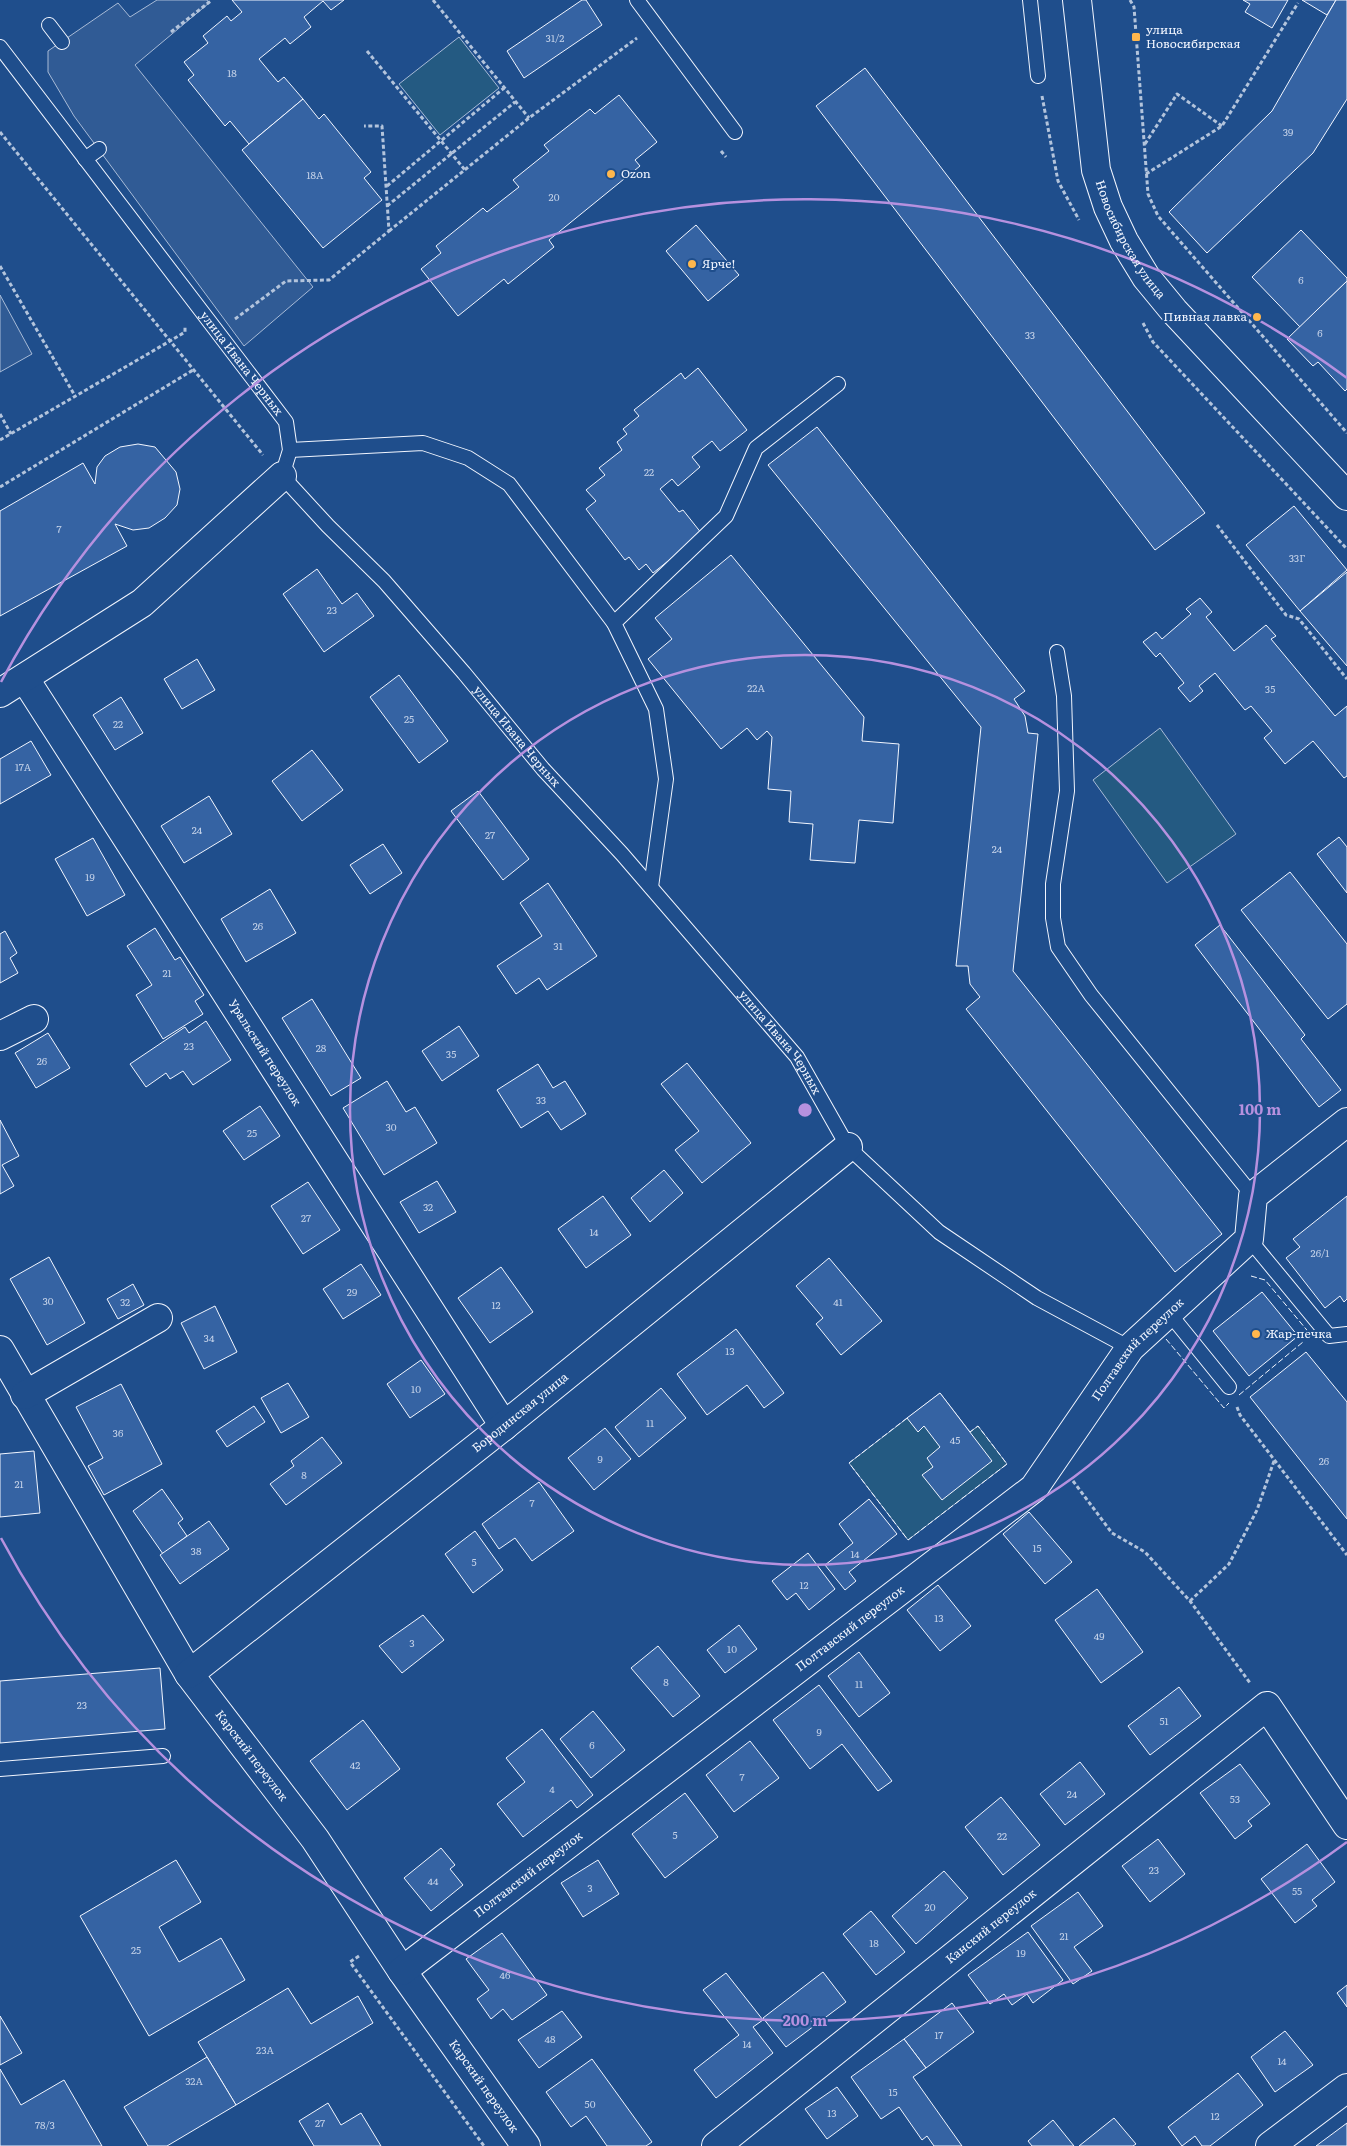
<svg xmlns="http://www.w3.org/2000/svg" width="1347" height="2146" font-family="Literata,serif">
	<rect width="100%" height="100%" fill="#1f4e8c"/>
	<!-- green -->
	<g fill="#245a82" stroke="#a8bbd7">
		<polygon points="459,37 499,88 440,135 399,84"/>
		<polygon points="1160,728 1236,834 1167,883 1093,780"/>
		<polygon points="940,1393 970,1432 978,1426 1007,1464 908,1540 849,1463"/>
	</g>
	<!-- parking -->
	<g fill="#305b95" stroke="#a8bbd7">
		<polygon points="157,0 207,0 209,3 135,65 313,287 244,346 74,116 48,72 48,51 118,3 130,17"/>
		<polygon points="0,295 32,354 0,372"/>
	</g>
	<!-- building -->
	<g fill="#3563a3" stroke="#f2f6ff">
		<polygon points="232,0 344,0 331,10 323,1 304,17 311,27 290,44 285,38 259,59 278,82 284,77 303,99 249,144 230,121 225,126 188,80 194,75 184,62 208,43 203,36 227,16 231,21 242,12"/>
		<polygon points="582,0 586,0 602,25 524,78 507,51"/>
		<polygon points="1243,0 1288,0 1272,28 1245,12 1250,4"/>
		<polygon points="1302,0 1336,0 1327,15"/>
		<polygon points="1336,0 1347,0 1347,99 1313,153 1207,253 1169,212 1272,111"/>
		<polygon points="865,68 1205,513 1155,550 816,106"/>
		<polygon points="619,95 657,142 635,160 640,166 549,240 554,247 508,284 504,279 458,316 421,269 441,253 436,246 483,208 487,212 519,187 513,180 549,151 544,145 590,109 595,114"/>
		<polygon points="303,99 319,119 324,114 371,172 364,178 382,200 323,248 242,150"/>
		<polygon points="696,225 739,275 708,301 666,251"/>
		<polygon points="1301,230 1347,278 1347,281 1300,327 1252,277"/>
		<polygon points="1347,281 1347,389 1345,391 1318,362 1313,366 1287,339"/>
		<polygon points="698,368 747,430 720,451 712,441 692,457 700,467 678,486 672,479 660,489 679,512 683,510 702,534 653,573 646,564 639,570 629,557 625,560 586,509 596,501 586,490 605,475 599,468 622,450 617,442 627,434 623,429 639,416 634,410 681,373 685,379"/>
		<polygon points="817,427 1025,691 1014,699 1025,716 1028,733 1038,734 1013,971 1222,1234 1175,1272 966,1009 980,997 970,984 968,966 956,966 981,727 768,465"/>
		<polygon points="138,444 155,447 176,472 180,489 177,505 165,518 149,528 133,530 115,524 127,546 0,616 0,511 83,463 95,484 97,467 105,456 120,447"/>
		<polygon points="1294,506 1347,570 1300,611 1246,545"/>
		<polygon points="731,555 864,717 862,741 899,744 893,823 859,820 855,863 810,860 813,824 789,822 791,791 768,789 772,737 767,731 757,740 747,728 721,749 648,659 672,639 655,618"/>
		<polygon points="317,569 342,604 357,593 374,616 324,652 283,594"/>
		<polygon points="1347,572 1347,666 1300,611"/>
		<polygon points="1200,598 1212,612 1206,617 1234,651 1266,625 1276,636 1271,639 1335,716 1347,706 1347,776 1344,778 1313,741 1285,764 1264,738 1272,731 1251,706 1245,710 1215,673 1199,686 1203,691 1190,702 1178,688 1184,683 1160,653 1156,657 1143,642 1156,632 1162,639 1191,614 1186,609"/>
		<polygon points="197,659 215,690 182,709 164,679"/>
		<polygon points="399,675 448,741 419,763 370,697"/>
		<polygon points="121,697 143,733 115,750 93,715"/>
		<polygon points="31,741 51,775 0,804 0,759"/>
		<polygon points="312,750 343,790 302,821 272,781"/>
		<polygon points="478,791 529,859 503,880 451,811"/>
		<polygon points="209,796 232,834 184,863 161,826"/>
		<polygon points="1339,837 1347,847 1347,893 1317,854"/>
		<polygon points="93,838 125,895 87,916 55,859"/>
		<polygon points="383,844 402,873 370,894 350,865"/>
		<polygon points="1290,872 1347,944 1347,1004 1328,1019 1241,910"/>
		<polygon points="548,883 597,956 547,990 539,978 516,994 497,966 542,936 520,903"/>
		<polygon points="270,889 296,933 246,962 221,919"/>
		<polygon points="1220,925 1305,1035 1301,1039 1341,1090 1319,1107 1195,945"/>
		<polygon points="155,928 175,960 180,957 204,995 195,1001 203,1014 163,1039 136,995 152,985 127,946"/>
		<polygon points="5,931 17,953 10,958 18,973 0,983 0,934"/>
		<polygon points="312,999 361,1078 331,1096 282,1018"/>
		<polygon points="206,1021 231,1060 193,1085 183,1071 170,1079 166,1073 146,1087 130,1064 185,1027 189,1033"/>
		<polygon points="459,1026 479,1056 442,1081 422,1051"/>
		<polygon points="48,1033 70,1068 36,1088 15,1053"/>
		<polygon points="687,1063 751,1143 702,1183 675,1150 699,1131 661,1084"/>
		<polygon points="538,1064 553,1088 565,1081 586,1114 561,1130 548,1111 521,1128 497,1090"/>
		<polygon points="387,1081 406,1112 415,1107 437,1143 384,1175 343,1108"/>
		<polygon points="260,1106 280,1136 244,1160 223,1131"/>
		<polygon points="0,1120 19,1156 2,1165 14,1186 0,1194"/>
		<polygon points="664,1170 683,1193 650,1222 631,1198"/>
		<polygon points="437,1181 456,1212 419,1233 400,1202"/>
		<polygon points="308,1182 340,1230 303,1254 271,1206"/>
		<polygon points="603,1196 631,1235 586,1268 558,1229"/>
		<polygon points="1347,1196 1347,1299 1344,1302 1340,1296 1325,1308 1286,1258 1300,1247 1293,1239"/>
		<polygon points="49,1257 85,1323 47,1345 10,1279"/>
		<polygon points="829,1258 882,1321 841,1355 816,1324 823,1318 796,1286"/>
		<polygon points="361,1264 381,1295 343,1319 323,1289"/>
		<polygon points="501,1267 533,1312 490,1343 458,1298"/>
		<polygon points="133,1284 144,1305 118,1319 107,1299"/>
		<polygon points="1262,1292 1298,1336 1249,1376 1213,1331"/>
		<polygon points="215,1306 237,1352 204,1369 181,1323"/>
		<polygon points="736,1329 784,1393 764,1408 747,1385 707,1415 677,1374"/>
		<polygon points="1306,1352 1347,1402 1347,1519 1250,1397"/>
		<polygon points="421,1360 445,1394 410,1418 387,1384"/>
		<polygon points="288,1383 309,1417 281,1433 261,1398"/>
		<polygon points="121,1384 162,1464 104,1495 88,1466 103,1458 76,1407"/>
		<polygon points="661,1388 686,1418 639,1457 615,1427"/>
		<polygon points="940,1393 992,1461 942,1500 922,1475 933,1467 927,1458 940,1447 924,1426 918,1432 907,1418"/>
		<polygon points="254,1406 265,1422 227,1447 216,1431"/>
		<polygon points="605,1428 631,1459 594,1490 568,1458"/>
		<polygon points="322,1437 342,1463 286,1505 270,1484 294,1466 291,1461"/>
		<polygon points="34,1451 40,1513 0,1517 0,1454"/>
		<polygon points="539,1482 574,1531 532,1561 515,1538 499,1549 482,1524"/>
		<polygon points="162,1489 183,1519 178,1523 187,1536 163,1554 133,1511"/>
		<polygon points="869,1499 897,1534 849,1572 856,1581 845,1590 825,1565 853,1543 839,1524"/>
		<polygon points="1029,1512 1072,1562 1045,1584 1003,1534"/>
		<polygon points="209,1521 229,1549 180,1584 160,1555"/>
		<polygon points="475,1531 503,1570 473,1593 445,1554"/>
		<polygon points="808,1553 835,1589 809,1610 796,1593 787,1600 772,1581"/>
		<polygon points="938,1585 971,1626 940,1651 907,1610"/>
		<polygon points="1097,1589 1143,1652 1101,1683 1055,1620"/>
		<polygon points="423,1615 444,1640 402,1673 379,1646"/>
		<polygon points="739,1625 757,1649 725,1673 707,1650"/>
		<polygon points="658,1646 700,1696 673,1717 631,1668"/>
		<polygon points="859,1652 890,1693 859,1717 828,1676"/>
		<polygon points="160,1668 165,1729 0,1743 0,1681"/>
		<polygon points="819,1685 892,1781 878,1791 842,1744 810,1769 773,1720"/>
		<polygon points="1179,1687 1201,1716 1150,1755 1128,1726"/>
		<polygon points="593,1711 625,1750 591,1778 560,1739"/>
		<polygon points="363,1720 400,1769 347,1810 310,1761"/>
		<polygon points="542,1729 593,1795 577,1808 571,1800 523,1837 497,1804 525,1782 506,1758"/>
		<polygon points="750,1741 779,1778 734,1812 706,1775"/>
		<polygon points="1080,1762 1105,1794 1065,1825 1040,1794"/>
		<polygon points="1240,1764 1270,1804 1248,1821 1252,1826 1235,1839 1200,1793"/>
		<polygon points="685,1793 718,1837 665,1878 632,1834"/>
		<polygon points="1001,1797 1040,1845 1003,1875 965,1827"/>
		<polygon points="1158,1839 1185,1874 1150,1902 1122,1866"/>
		<polygon points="1307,1844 1335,1882 1312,1900 1317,1906 1295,1923 1261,1879"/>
		<polygon points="441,1848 455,1865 450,1869 463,1885 431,1911 404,1878"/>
		<polygon points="176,1860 201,1902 159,1927 179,1962 221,1938 245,1980 149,2036 80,1916"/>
		<polygon points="598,1860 619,1894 583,1917 561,1883"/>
		<polygon points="944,1871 968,1898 916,1944 892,1916"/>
		<polygon points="1078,1892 1103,1926 1074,1947 1092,1971 1073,1984 1031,1926"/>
		<polygon points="871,1911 905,1952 876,1975 843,1934"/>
		<polygon points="1028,1932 1063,1980 1033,2003 1027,1994 1012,2005 1004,1994 990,2004 968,1975"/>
		<polygon points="502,1933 547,1995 512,2020 503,2009 491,2019 477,1999 489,1990 466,1959"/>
		<polygon points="823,1972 846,2002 786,2047 763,2018"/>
		<polygon points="726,1973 763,2020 753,2027 773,2053 716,2098 694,2070 739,2035 703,1990"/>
		<polygon points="1347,1985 1347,2007 1337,1993"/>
		<polygon points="288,1988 311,2024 358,1996 373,2023 236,2105 198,2042"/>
		<polygon points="952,2003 974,2032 926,2068 904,2039"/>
		<polygon points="562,2011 582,2037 539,2068 518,2040"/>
		<polygon points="0,2016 22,2053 0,2065"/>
		<polygon points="1285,2031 1313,2065 1275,2092 1251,2057"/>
		<polygon points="904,2039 926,2068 913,2077 962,2146 934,2146 927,2136 922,2140 899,2107 881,2119 851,2077"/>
		<polygon points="207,2057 236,2105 167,2146 148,2146 124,2107"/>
		<polygon points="592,2059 652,2142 646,2146 607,2146 586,2116 571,2127 546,2092"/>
		<polygon points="0,2069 21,2105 64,2080 102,2146 0,2146"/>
		<polygon points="1238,2073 1263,2105 1210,2146 1202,2146 1195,2136 1182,2146 1168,2127"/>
		<polygon points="837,2087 858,2116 827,2139 805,2109"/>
		<polygon points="328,2103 341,2125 361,2113 381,2146 314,2146 299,2121"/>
		<polygon points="1114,2118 1136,2144 1133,2146 1079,2146"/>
		<polygon points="1053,2120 1074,2146 1032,2146 1028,2141"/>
		<polygon points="1347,2123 1347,2146 1316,2146"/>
	</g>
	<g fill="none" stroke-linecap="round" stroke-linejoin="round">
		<defs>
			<g id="service">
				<polyline points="637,0 735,132"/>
				<polyline points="1030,0 1038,76"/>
				<polyline points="49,25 62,42"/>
				<path id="s1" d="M0,47L286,422L290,450L282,476L328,526L384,581L464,673L543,769L622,854L797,1057L848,1147L939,1232L1037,1298L1130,1348"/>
				<polyline points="85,159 99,149"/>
				<polyline points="290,450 423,443 468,458 509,484 614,623"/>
				<polyline points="1057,652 1064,696 1067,791 1053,884 1053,918 1058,947 1091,995 1253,1196"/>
				<polyline points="651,887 666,779 656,709 614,623 726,516 756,448 838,384"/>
				<polyline points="1249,1239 1329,1336 1347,1334"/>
				<polyline points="1169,1313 1229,1387"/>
				<polyline points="0,1769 163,1756"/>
			</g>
			<g id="minor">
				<path id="s2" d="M25,679L504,1426"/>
				<polyline points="0,693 142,603 282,476"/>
				<polyline points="0,1036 34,1019"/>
				<path id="s3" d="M0,1350L189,1674L315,1839L402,1971L526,2146"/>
				<polyline points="25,1395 158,1318"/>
				<path id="s4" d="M189,1674L504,1426L848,1147"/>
				<path id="s5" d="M402,1971L1034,1488L1130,1348L1249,1239L1253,1196L1347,1122"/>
				<path id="s6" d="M716,2146L1267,1706L1347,1825"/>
				<polyline points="1270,2146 1347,2088"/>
			</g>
			<g id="tertiary">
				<path id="s7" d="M1077,0L1096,170L1108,207L1124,241L1146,277L1174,311L1347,496"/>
			</g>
		</defs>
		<!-- service casing -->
		<use href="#service" stroke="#f2f6ff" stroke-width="16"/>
		<!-- minor casing -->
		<use href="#minor" stroke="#f2f6ff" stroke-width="30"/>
		<!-- tertiary casing -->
		<use href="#tertiary" stroke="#f2f6ff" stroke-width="30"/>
		<!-- path -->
		<g stroke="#b3c4dc" stroke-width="3" stroke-dasharray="4 2.5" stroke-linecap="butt">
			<polyline points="433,0 529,118"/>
			<polyline points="1130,0 1134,7 1148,194 1158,216 1347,433"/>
			<polyline points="171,32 212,0"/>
			<polyline points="367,51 465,170"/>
			<polyline points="1042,96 1058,181 1079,220"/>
			<polyline points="0,132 263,455"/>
			<polyline points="1145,144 1177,94 1222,126"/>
			<polyline points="721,151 726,157"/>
			<polyline points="1146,174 1222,126 1298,3"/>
			<polyline points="387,186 504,88"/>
			<polyline points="387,206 515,102"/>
			<polyline points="389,231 529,118 637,38"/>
			<polyline points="0,266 75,396"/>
			<polyline points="235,319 286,281 329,280 389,231 382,126 364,126"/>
			<polyline points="1143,323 1153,342 1347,549"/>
			<polyline points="0,414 11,434"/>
			<polyline points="0,440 170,341 185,332 185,327"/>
			<polyline points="0,487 193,370"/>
			<polyline points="1217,525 1286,615 1299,619 1347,679"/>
			<polyline points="1237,1407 1240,1415 1347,1555"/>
			<polyline points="1073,1481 1112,1533 1145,1552 1190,1601 1250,1683"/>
			<polyline points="1190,1601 1229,1564 1257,1510 1274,1461"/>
			<polyline points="359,1956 350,1962 484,2146"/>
		</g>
		<!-- service -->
		<use href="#service" stroke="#1f4e8c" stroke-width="14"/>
		<!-- minor -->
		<use href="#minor" stroke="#1f4e8c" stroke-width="28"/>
		<!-- tertiary -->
		<use href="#tertiary" stroke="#1f4e8c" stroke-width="28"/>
		<!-- fence -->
		<g stroke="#f2f6ff" stroke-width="1" stroke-dasharray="6 2.5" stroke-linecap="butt">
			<polyline points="1251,1276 1265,1280 1311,1335"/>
			<polyline points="1166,1339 1224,1408 1229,1403"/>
			<polyline points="1239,1395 1303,1342"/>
			<polyline points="907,1418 849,1463 908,1540 1007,1464 978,1426 970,1432"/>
		</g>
	</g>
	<!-- distance rings -->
	<g fill="none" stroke="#b691df" stroke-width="2.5">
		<circle cx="805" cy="1110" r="455"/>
		<path d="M1347 1842A911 911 0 0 1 1 1538M1 682A911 911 0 0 1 1347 378"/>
	</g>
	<!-- markers -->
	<g fill="#ffb74d" stroke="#1f4e8c" stroke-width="2">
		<rect x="1131" y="32" width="10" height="10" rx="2.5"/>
		<circle cx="611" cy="174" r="5"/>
		<circle cx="692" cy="264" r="5"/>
		<circle cx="1257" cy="317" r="5"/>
		<circle cx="1256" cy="1334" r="5"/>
	</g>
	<g text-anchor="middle" stroke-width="4" stroke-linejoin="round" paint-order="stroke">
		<!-- number labels -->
		<g font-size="10" fill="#c3d1e8">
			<text x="555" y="42">31/2</text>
			<text x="232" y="77">18</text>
			<text x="1288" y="136">39</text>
			<text x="315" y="179">18А</text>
			<text x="554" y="201">20</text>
			<text x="1301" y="284">6</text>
			<text x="1320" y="337">6</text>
			<text x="1030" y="339">33</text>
			<text x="649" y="476">22</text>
			<text x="59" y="533">7</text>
			<text x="1297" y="562">33Г</text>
			<text x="332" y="614">23</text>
			<text x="756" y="692">22А</text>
			<text x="1270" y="693">35</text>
			<text x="409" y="723">25</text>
			<text x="118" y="728">22</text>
			<text x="23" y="771">17А</text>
			<text x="197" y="834">24</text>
			<text x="490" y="839">27</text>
			<text x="997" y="853">24</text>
			<text x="90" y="881">19</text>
			<text x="258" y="930">26</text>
			<text x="558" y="950">31</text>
			<text x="167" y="977">21</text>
			<text x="189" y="1050">23</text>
			<text x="321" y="1052">28</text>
			<text x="451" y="1058">35</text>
			<text x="42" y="1065">26</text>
			<text x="541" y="1104">33</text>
			<text x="391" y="1131">30</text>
			<text x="252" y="1137">25</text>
			<text x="428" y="1211">32</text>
			<text x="306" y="1222">27</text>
			<text x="594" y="1236">14</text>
			<text x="1320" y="1257">26/1</text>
			<text x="352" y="1296">29</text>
			<text x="48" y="1305">30</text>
			<text x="125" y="1306">32</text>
			<text x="838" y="1306">41</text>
			<text x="496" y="1309">12</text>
			<text x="209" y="1342">34</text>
			<text x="730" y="1355">13</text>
			<text x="416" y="1393">10</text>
			<text x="650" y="1427">11</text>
			<text x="118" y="1437">36</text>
			<text x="955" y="1444">45</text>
			<text x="600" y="1463">9</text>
			<text x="1324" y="1465">26</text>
			<text x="304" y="1479">8</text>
			<text x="19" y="1488">21</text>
			<text x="532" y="1507">7</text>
			<text x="1037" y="1552">15</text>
			<text x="196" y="1555">38</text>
			<text x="855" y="1558">14</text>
			<text x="474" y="1566">5</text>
			<text x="804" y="1589">12</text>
			<text x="939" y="1622">13</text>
			<text x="1099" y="1640">49</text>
			<text x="412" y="1647">3</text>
			<text x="732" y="1653">10</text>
			<text x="666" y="1686">8</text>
			<text x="859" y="1688">11</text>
			<text x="82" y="1709">23</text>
			<text x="1164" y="1725">51</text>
			<text x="819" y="1736">9</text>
			<text x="592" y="1749">6</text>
			<text x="355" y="1769">42</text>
			<text x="742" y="1781">7</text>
			<text x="552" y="1793">4</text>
			<text x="1072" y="1798">24</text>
			<text x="1235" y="1803">53</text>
			<text x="675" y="1839">5</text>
			<text x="1002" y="1840">22</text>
			<text x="1154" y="1874">23</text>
			<text x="433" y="1885">44</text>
			<text x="590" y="1892">3</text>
			<text x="1297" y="1895">55</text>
			<text x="930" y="1911">20</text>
			<text x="1064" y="1940">21</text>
			<text x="874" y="1947">18</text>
			<text x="136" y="1954">25</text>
			<text x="1021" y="1957">19</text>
			<text x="505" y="1979">46</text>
			<text x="939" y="2039">17</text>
			<text x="550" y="2043">48</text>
			<text x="747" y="2048">14</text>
			<text x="265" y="2054">23А</text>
			<text x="1282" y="2065">14</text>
			<text x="194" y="2085">32А</text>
			<text x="893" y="2096">15</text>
			<text x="590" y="2108">50</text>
			<text x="832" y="2117">13</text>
			<text x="1215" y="2120">12</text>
			<text x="320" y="2127">27</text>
			<text x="45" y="2129">78/3</text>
		</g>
		<!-- poi labels -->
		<g font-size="12" fill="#f2f6ff" stroke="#1f4e8c" text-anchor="start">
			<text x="1146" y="34">улица<tspan x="1146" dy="14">Новосибирская</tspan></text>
			<text x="621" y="178">Ozon</text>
			<text x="702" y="268">Ярче!</text>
			<text x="1247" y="321" text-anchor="end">Пивная лавка</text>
			<text x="1266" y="1338">Жар-печка</text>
		</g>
		<!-- street labels -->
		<g font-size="12" fill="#f2f6ff" stroke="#1f4e8c">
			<text dy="4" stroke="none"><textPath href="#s7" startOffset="249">Новосибирская улица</textPath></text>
			<text dy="4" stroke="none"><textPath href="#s1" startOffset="398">улица Ивана Черных</textPath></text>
			<text dy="4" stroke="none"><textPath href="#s1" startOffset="878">улица Ивана Черных</textPath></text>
			<text dy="4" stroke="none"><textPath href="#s1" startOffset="1282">улица Ивана Черных</textPath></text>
			<text dy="4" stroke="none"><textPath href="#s2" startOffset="444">Уральский переулок</textPath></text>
			<text dy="4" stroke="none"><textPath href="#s5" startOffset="969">Полтавский переулок</textPath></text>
			<text dy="4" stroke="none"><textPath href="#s4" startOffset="422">Бородинская улица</textPath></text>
			<text dy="4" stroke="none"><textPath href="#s5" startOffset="564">Полтавский переулок</textPath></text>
			<text dy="4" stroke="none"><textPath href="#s3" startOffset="478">Карский переулок</textPath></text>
			<text dy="4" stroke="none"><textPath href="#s5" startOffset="159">Полтавский переулок</textPath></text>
			<text dy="4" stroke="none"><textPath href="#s6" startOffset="352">Канский переулок</textPath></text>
			<text dy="4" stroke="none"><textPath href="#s3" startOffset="882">Карский переулок</textPath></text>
		</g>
	</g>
	<circle cx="805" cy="1110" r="8" fill="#b691df" stroke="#1f4e8c" stroke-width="2.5"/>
	<g font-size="15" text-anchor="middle" font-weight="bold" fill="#b691df" stroke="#1f4e8c" stroke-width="4" stroke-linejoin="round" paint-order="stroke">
		<text x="1260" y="1115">100 m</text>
		<text x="805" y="2026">200 m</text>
	</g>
</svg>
